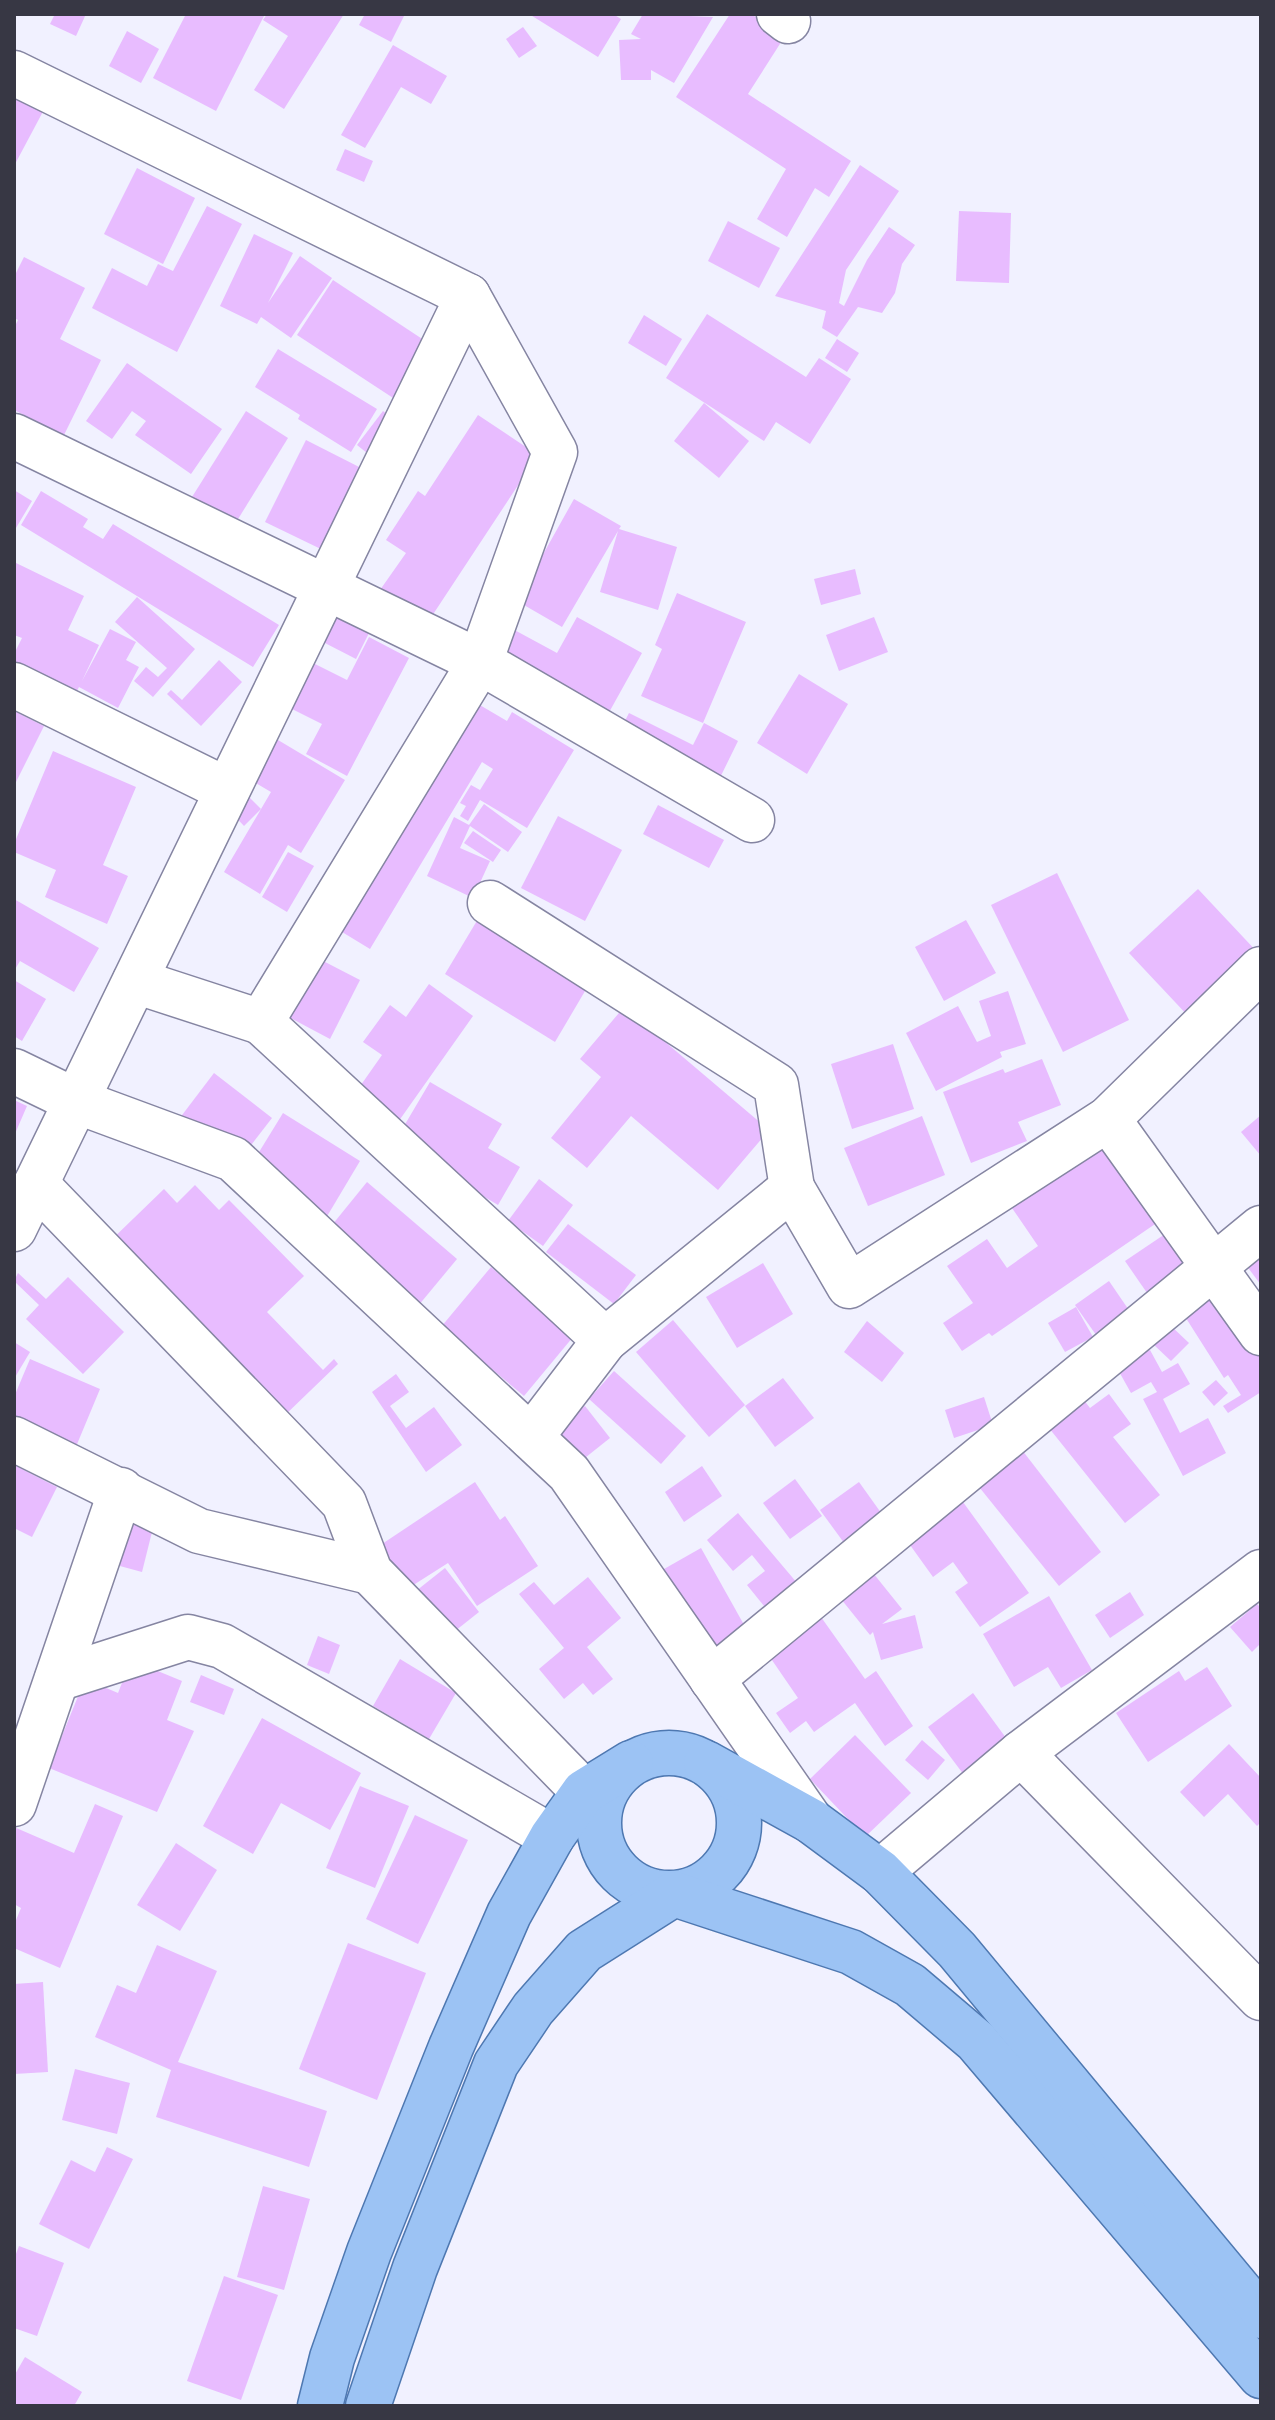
<svg xmlns="http://www.w3.org/2000/svg" width="1275" height="2420" font-family="Montserrat,sans-serif">
	<rect width="100%" height="100%" fill="#f1f1ff"/>
	<!-- building -->
	<g fill="#e8bcff">
		<polygon points="55,14 86,14 76,36 50,24"/>
		<polygon points="186,14 265,14 216,111 153,78"/>
		<polygon points="267,14 344,14 284,109 254,90 288,36 263,20"/>
		<polygon points="365,14 405,14 391,42 359,25"/>
		<polygon points="529,14 613,14 621,19 598,57"/>
		<polygon points="643,14 713,17 674,83 651,70 651,80 621,80 619,40 641,39 631,34"/>
		<polygon points="730,14 751,14 785,36 748,94 851,161 829,197 815,188 787,237 757,219 786,169 676,97"/>
		<polygon points="523,27 537,46 519,58 506,39"/>
		<polygon points="127,31 159,49 141,83 109,66"/>
		<polygon points="393,45 447,76 431,104 401,87 365,148 341,135"/>
		<polygon points="14,86 47,104 14,166"/>
		<polygon points="345,149 373,161 364,182 336,170"/>
		<polygon points="860,165 899,191 846,270 839,303 844,306 867,260 889,227 915,245 902,264 895,293 882,313 858,307 837,337 822,328 826,311 775,296"/>
		<polygon points="137,168 195,198 163,264 104,234"/>
		<polygon points="207,206 242,224 177,352 92,308 112,268 147,286 158,264 173,271"/>
		<polygon points="959,211 1011,213 1009,283 956,281"/>
		<polygon points="728,221 780,248 759,288 708,261"/>
		<polygon points="254,234 293,253 268,303 300,256 332,278 291,338 261,317 257,324 220,306"/>
		<polygon points="24,257 85,288 60,339 101,360 64,435 14,410 14,328 18,320 14,318 14,277"/>
		<polygon points="333,280 448,356 413,411 297,335"/>
		<polygon points="707,314 806,377 819,358 851,379 810,444 776,422 764,441 666,378"/>
		<polygon points="644,315 682,339 666,366 628,343"/>
		<polygon points="837,339 859,353 847,372 825,358"/>
		<polygon points="278,349 377,409 351,452 298,419 300,415 255,387"/>
		<polygon points="127,363 222,429 191,474 135,435 146,421 132,411 112,439 86,421"/>
		<polygon points="704,403 749,441 719,478 674,441"/>
		<polygon points="246,411 288,438 235,524 192,497"/>
		<polygon points="383,411 403,427 377,461 357,445"/>
		<polygon points="478,415 538,455 428,622 380,590 406,553 386,540 418,491 425,496"/>
		<polygon points="306,440 367,471 327,552 265,522"/>
		<polygon points="14,490 32,501 16,528 14,526"/>
		<polygon points="41,491 88,519 83,527 103,539 113,524 279,625 253,667 21,525"/>
		<polygon points="574,499 621,526 619,529 677,547 658,610 600,592 618,531 562,627 517,601"/>
		<polygon points="14,562 84,596 68,630 99,645 82,681 110,629 136,642 126,660 139,667 118,708 79,687 75,695 14,666 14,654 22,638 14,635"/>
		<polygon points="855,569 861,594 821,605 814,579"/>
		<polygon points="677,593 746,622 703,723 641,696 662,649 655,645"/>
		<polygon points="137,597 195,649 153,697 134,681 146,667 158,677 167,668 115,622"/>
		<polygon points="339,609 372,627 356,659 323,642"/>
		<polygon points="577,617 642,653 597,734 467,663 492,618 557,653"/>
		<polygon points="874,617 888,652 839,671 826,635"/>
		<polygon points="369,637 409,658 347,776 306,754 322,724 290,708 313,663 347,680"/>
		<polygon points="219,660 242,682 201,726 167,694 171,690 182,700"/>
		<polygon points="799,674 848,704 807,774 757,743"/>
		<polygon points="461,694 507,721 512,712 574,750 527,828 480,800 468,821 460,816 466,806 460,803 471,785 480,790 493,769 482,762 370,949 324,921"/>
		<polygon points="14,711 44,726 14,786"/>
		<polygon points="629,713 693,745 704,723 738,741 711,796 612,746"/>
		<polygon points="273,737 345,780 301,853 288,845 260,894 224,872 271,792 249,779"/>
		<polygon points="53,751 136,787 103,865 128,876 107,924 45,897 56,870 14,852 14,844"/>
		<polygon points="244,792 261,809 244,826 228,809"/>
		<polygon points="484,804 522,832 508,852 470,826 460,848 490,861 473,898 427,876 454,817 469,825"/>
		<polygon points="658,805 724,840 709,868 643,834"/>
		<polygon points="558,816 622,850 585,921 521,888"/>
		<polygon points="473,831 501,850 493,862 464,843"/>
		<polygon points="288,852 314,866 287,912 262,897"/>
		<polygon points="1057,873 1129,1020 1063,1052 991,905"/>
		<polygon points="1198,889 1259,954 1190,1018 1129,953"/>
		<polygon points="14,899 99,948 74,992 20,961 14,971"/>
		<polygon points="478,919 588,986 555,1042 445,974"/>
		<polygon points="966,920 996,973 944,1001 915,947"/>
		<polygon points="298,948 360,980 330,1039 268,1006"/>
		<polygon points="14,980 46,999 22,1041 14,1036"/>
		<polygon points="429,984 473,1016 379,1149 337,1119 382,1055 363,1042 390,1005 406,1017"/>
		<polygon points="1008,991 1026,1044 1000,1052 1002,1057 936,1091 906,1033 958,1006 977,1042 991,1036 979,1001"/>
		<polygon points="624,1007 769,1130 718,1190 631,1116 587,1168 551,1138 601,1077 580,1059"/>
		<polygon points="893,1044 914,1109 852,1129 831,1064"/>
		<polygon points="1042,1059 1061,1105 1018,1122 1027,1141 971,1163 943,1092 1003,1069 1005,1073"/>
		<polygon points="214,1073 272,1118 231,1171 173,1127"/>
		<polygon points="430,1082 502,1124 488,1148 520,1167 498,1205 394,1143"/>
		<polygon points="14,1100 27,1106 14,1136"/>
		<polygon points="283,1113 360,1161 326,1218 248,1170"/>
		<polygon points="1261,1115 1261,1156 1241,1132"/>
		<polygon points="922,1116 945,1175 868,1206 844,1148"/>
		<polygon points="1106,1145 1158,1222 992,1336 989,1333 962,1351 943,1323 973,1303 947,1266 987,1239 1007,1268 1038,1246 1012,1208"/>
		<polygon points="539,1179 573,1205 543,1246 508,1221"/>
		<polygon points="367,1182 457,1259 418,1306 328,1230"/>
		<polygon points="195,1185 219,1210 229,1200 304,1276 267,1312 323,1370 334,1359 338,1364 282,1418 104,1247 164,1189 177,1203"/>
		<polygon points="568,1224 636,1275 614,1304 546,1252"/>
		<polygon points="1171,1230 1201,1275 1156,1306 1125,1261"/>
		<polygon points="1261,1253 1261,1285 1246,1265"/>
		<polygon points="763,1263 793,1314 737,1348 706,1297"/>
		<polygon points="491,1267 573,1337 524,1396 441,1327"/>
		<polygon points="18,1273 46,1299 68,1277 124,1332 83,1374 26,1319 39,1305 14,1281"/>
		<polygon points="1109,1281 1135,1319 1101,1342 1075,1305"/>
		<polygon points="1221,1292 1261,1357 1261,1392 1228,1413 1223,1406 1241,1395 1228,1375 1224,1378 1184,1315"/>
		<polygon points="1076,1307 1093,1337 1065,1352 1048,1323"/>
		<polygon points="673,1320 745,1405 709,1437 636,1352"/>
		<polygon points="867,1321 904,1353 882,1382 844,1352"/>
		<polygon points="1171,1326 1189,1343 1171,1361 1153,1344"/>
		<polygon points="14,1342 30,1352 14,1379"/>
		<polygon points="1150,1350 1162,1372 1178,1363 1190,1384 1163,1399 1180,1433 1208,1418 1226,1453 1183,1476 1143,1399 1157,1392 1151,1382 1131,1393 1117,1368"/>
		<polygon points="30,1359 100,1389 75,1449 14,1423 14,1397"/>
		<polygon points="614,1371 686,1436 661,1464 589,1399"/>
		<polygon points="396,1374 409,1392 390,1406 406,1428 434,1407 462,1445 426,1472 372,1392"/>
		<polygon points="783,1378 814,1418 775,1447 745,1406"/>
		<polygon points="1216,1380 1228,1393 1214,1406 1202,1392"/>
		<polygon points="1109,1394 1131,1424 1113,1437 1160,1495 1125,1523 1045,1423 1080,1395 1090,1408"/>
		<polygon points="984,1397 993,1425 954,1438 945,1410"/>
		<polygon points="585,1406 610,1438 571,1469 546,1436"/>
		<polygon points="1015,1441 1101,1552 1059,1586 971,1477"/>
		<polygon points="14,1465 57,1487 32,1537 14,1528"/>
		<polygon points="702,1466 722,1496 684,1522 665,1492"/>
		<polygon points="795,1479 822,1516 790,1539 763,1503"/>
		<polygon points="475,1482 500,1520 505,1516 538,1566 477,1606 448,1563 404,1591 376,1548"/>
		<polygon points="859,1482 889,1524 850,1551 820,1510"/>
		<polygon points="955,1491 1029,1593 980,1627 955,1592 968,1583 953,1562 933,1577 900,1531"/>
		<polygon points="107,1511 154,1524 142,1572 94,1559"/>
		<polygon points="738,1513 803,1590 772,1616 747,1585 765,1571 752,1555 733,1571 707,1540"/>
		<polygon points="701,1548 757,1648 715,1672 657,1573"/>
		<polygon points="865,1563 902,1609 882,1624 915,1615 923,1648 881,1660 873,1632 870,1635 833,1589"/>
		<polygon points="445,1568 479,1612 450,1635 416,1591"/>
		<polygon points="588,1577 621,1618 587,1647 613,1679 593,1695 583,1683 564,1699 539,1669 564,1648 519,1594 534,1582 554,1605"/>
		<polygon points="1130,1592 1144,1615 1110,1638 1095,1615"/>
		<polygon points="1049,1596 1092,1670 1061,1688 1048,1667 1014,1687 983,1634"/>
		<polygon points="1257,1604 1261,1608 1261,1643 1252,1652 1230,1627"/>
		<polygon points="816,1610 865,1679 876,1671 913,1726 885,1746 855,1703 814,1732 806,1721 790,1733 776,1713 798,1698 763,1647"/>
		<polygon points="318,1636 340,1645 329,1674 307,1665"/>
		<polygon points="400,1659 456,1693 429,1739 373,1706"/>
		<polygon points="131,1660 182,1681 167,1720 194,1731 157,1812 49,1768 85,1679 118,1693"/>
		<polygon points="1207,1667 1232,1706 1148,1762 1116,1713 1179,1671 1185,1681"/>
		<polygon points="201,1675 234,1689 224,1715 190,1702"/>
		<polygon points="973,1693 1009,1742 964,1775 928,1727"/>
		<polygon points="262,1718 361,1773 330,1830 281,1803 253,1854 203,1826"/>
		<polygon points="855,1735 911,1793 865,1837 810,1779"/>
		<polygon points="922,1740 945,1760 928,1780 905,1760"/>
		<polygon points="1229,1744 1261,1778 1261,1822 1257,1826 1228,1794 1204,1817 1180,1792"/>
		<polygon points="360,1786 409,1806 375,1888 326,1868"/>
		<polygon points="95,1804 123,1816 60,1968 14,1948 14,1925 21,1908 14,1904 14,1827 74,1853"/>
		<polygon points="415,1815 468,1840 418,1944 366,1919"/>
		<polygon points="176,1843 217,1870 180,1931 137,1905"/>
		<polygon points="348,1943 426,1973 377,2100 299,2069"/>
		<polygon points="157,1945 217,1971 178,2062 327,2111 309,2167 156,2117 171,2070 95,2037 117,1985 136,1993"/>
		<polygon points="43,1982 48,2072 14,2074 14,1984"/>
		<polygon points="75,2069 130,2083 117,2134 62,2120"/>
		<polygon points="107,2147 133,2159 89,2249 39,2224 71,2160 95,2172"/>
		<polygon points="263,2186 310,2199 284,2290 237,2277"/>
		<polygon points="19,2246 64,2263 37,2336 14,2328 14,2259"/>
		<polygon points="224,2276 278,2295 241,2400 187,2381"/>
		<polygon points="25,2357 82,2392 74,2406 14,2406 14,2376"/>
	</g>
	<g fill="none" stroke-linecap="round" stroke-linejoin="round">
		<defs>
			<g id="minor">
				<polyline points="779,14 788,21"/>
				<polyline points="14,73 468,296 14,1229"/>
				<polyline points="14,436 480,662 752,820"/>
				<polyline points="14,685 227,790"/>
				<polyline points="490,903 776,1085 792,1188"/>
				<polyline points="135,981 261,1022 480,662 555,452 468,296"/>
				<polyline points="261,1022 605,1340 531,1437"/>
				<polyline points="14,1071 76,1101 233,1159 569,1473 811,1821"/>
				<polyline points="1108,1119 1261,1333"/>
				<polyline points="36,1184 344,1503 370,1572 584,1792"/>
				<polyline points="605,1340 792,1188 849,1286 1108,1119 1261,969"/>
				<polyline points="14,1439 199,1531 370,1572"/>
				<polyline points="57,1679 188,1637 222,1646 552,1837"/>
				<polyline points="712,1679 1261,1228"/>
				<polyline points="1021,1753 1261,1572"/>
				<polyline points="14,1804 121,1490"/>
				<polyline points="880,1872 1021,1753 1261,1998"/>
			</g>
			<g id="major">
				<circle cx="669" cy="1823" r="70"/>
				<polyline points="706,1763 811,1821 880,1872 957,1950 1261,2316"/>
				<polyline points="320,2406 332,2358 369,2252 451,2047 509,1914 552,1837 584,1792 631,1763"/>
				<polyline points="368,2406 415,2268 496,2064 533,2009 584,1951 674,1894 851,1952 910,1985 976,2041 1261,2376"/>
			</g>
		</defs>
		<!-- minor casing -->
		<use href="#minor" stroke="#8585a2" stroke-width="47"/>
		<!-- major casing -->
		<use href="#major" stroke="#4e78b1" stroke-width="47"/>
		<!-- minor -->
		<use href="#minor" stroke="#fff" stroke-width="44"/>
		<!-- major -->
		<use href="#major" stroke="#9cc3f4" stroke-width="44"/>
	</g>
	<!-- border -->
	<rect width="1275" height="2420" fill="none" stroke="#373744" stroke-width="32"/>
</svg>
